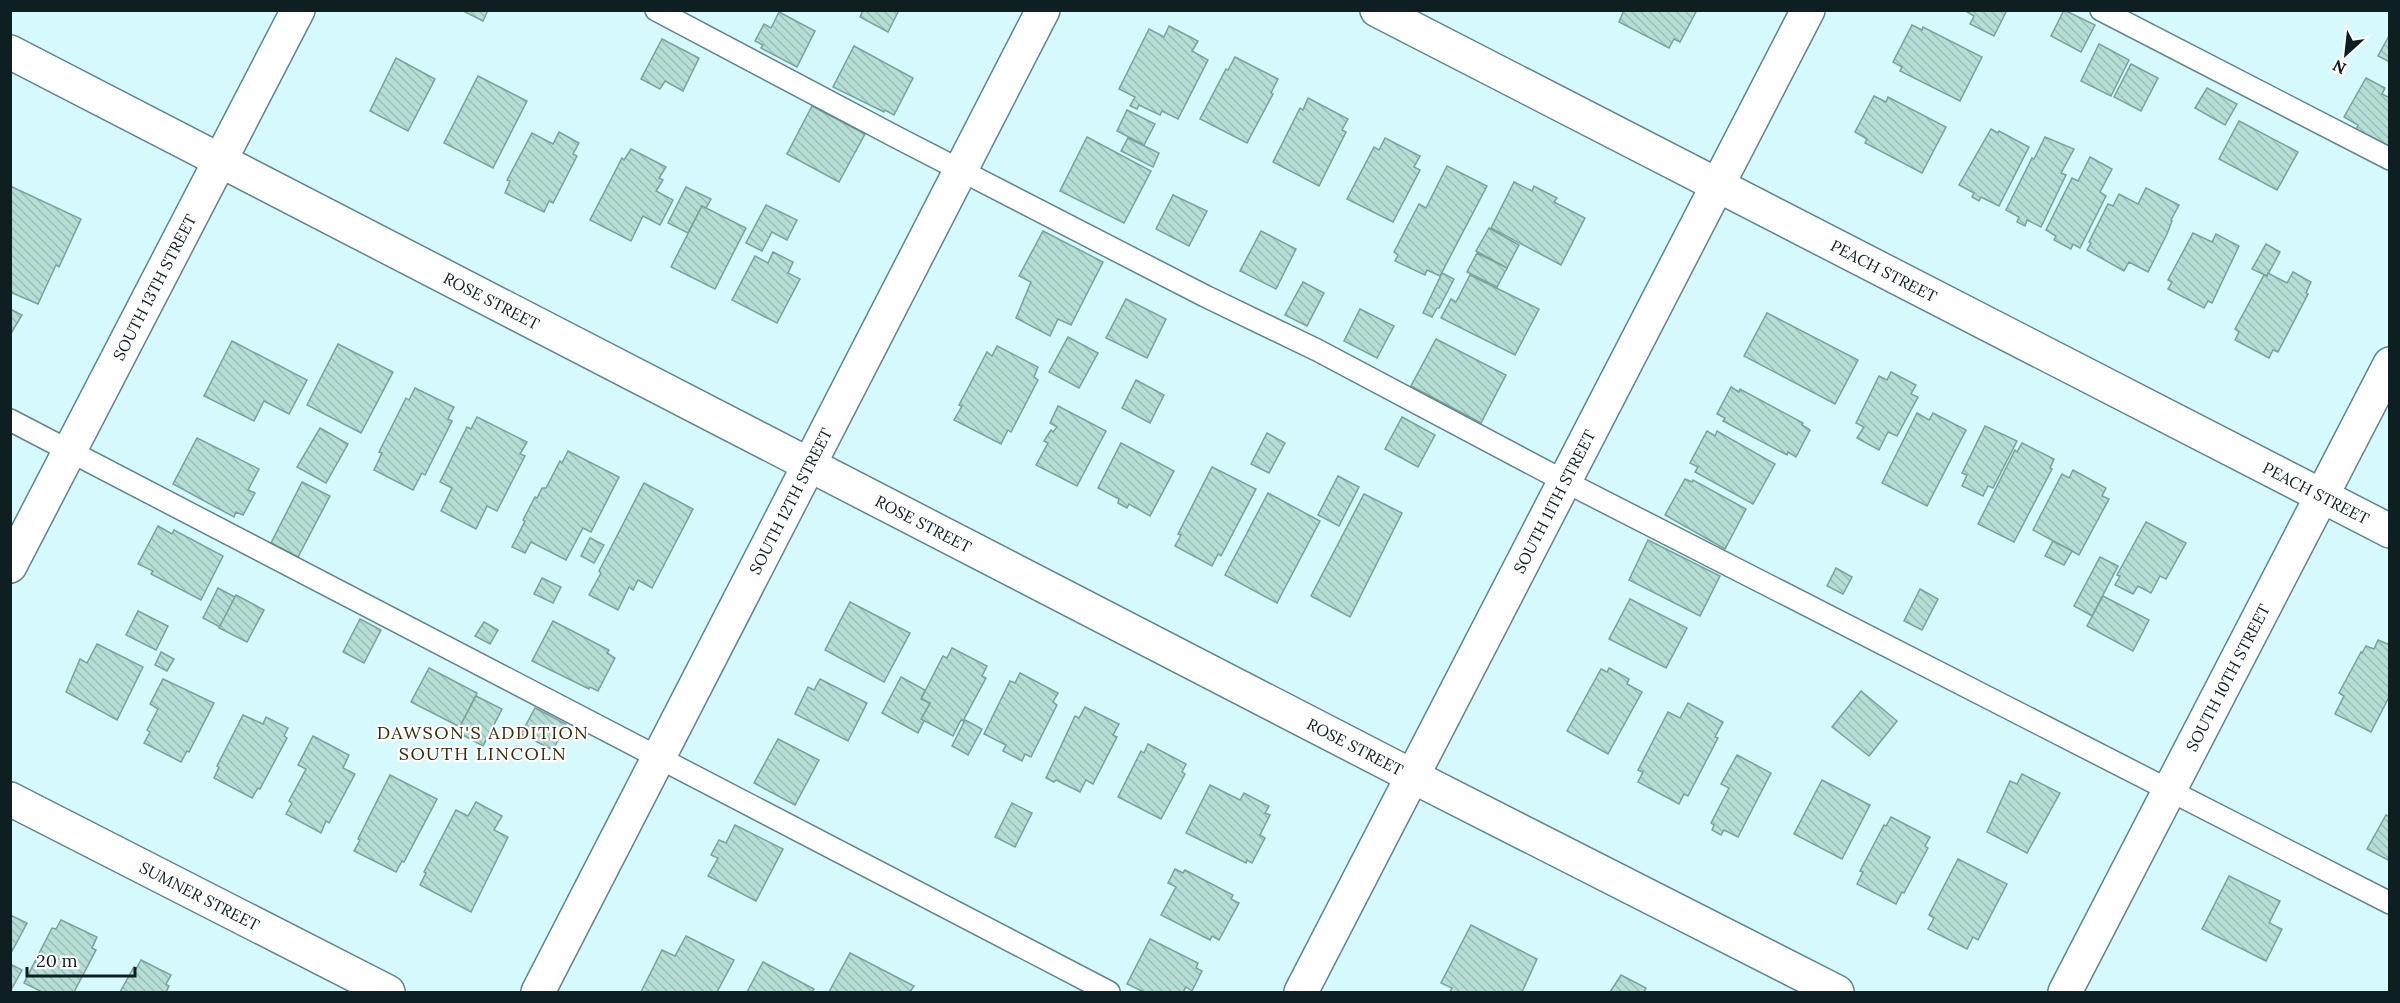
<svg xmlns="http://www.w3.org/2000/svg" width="2400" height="1003" font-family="Lora,serif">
	<defs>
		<pattern id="building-back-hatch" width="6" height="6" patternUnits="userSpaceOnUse" patternTransform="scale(1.5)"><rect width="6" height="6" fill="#b5ded6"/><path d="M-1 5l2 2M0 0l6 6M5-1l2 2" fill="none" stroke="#9abeb7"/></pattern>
	</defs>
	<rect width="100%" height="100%" fill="#d6f9fe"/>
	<!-- building -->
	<g fill="url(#building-back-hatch)" stroke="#7aa29a" stroke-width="1.5">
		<polygon points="466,10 488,10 483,21 465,12"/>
		<polygon points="863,10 899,10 888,32 860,17"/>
		<polygon points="1624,10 1697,10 1680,42 1674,39 1669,48 1619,22"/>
		<polygon points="1964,10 2007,10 1994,36 1970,24 1974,16"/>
		<polygon points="2064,10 2095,25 2081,52 2051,36"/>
		<polygon points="779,12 815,31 797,67 761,48 763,45 755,41 764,24 771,28"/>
		<polygon points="1912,25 1922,30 1923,27 1982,57 1960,101 1900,71 1902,67 1893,62"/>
		<polygon points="1169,26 1198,41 1192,51 1208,60 1178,119 1162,111 1160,115 1139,105 1137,109 1130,106 1135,97 1119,89 1149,29 1164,37"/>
		<polygon points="2390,34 2390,62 2378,56"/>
		<polygon points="662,39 699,58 683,91 665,81 660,89 641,79"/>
		<polygon points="2099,44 2129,60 2111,96 2081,81"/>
		<polygon points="854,46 913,78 894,115 885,110 884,112 833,87"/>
		<polygon points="1235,57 1278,79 1271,93 1273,94 1247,143 1200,119 1226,69 1228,70"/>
		<polygon points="396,58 435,79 408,131 370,111"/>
		<polygon points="2131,64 2158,78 2141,111 2114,97"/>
		<polygon points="478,76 527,101 493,168 444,143"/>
		<polygon points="2366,78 2385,88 2382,94 2390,98 2390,149 2356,130 2358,125 2344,117"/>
		<polygon points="2207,88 2237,104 2225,125 2195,108"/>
		<polygon points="1874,96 1886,102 1888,97 1946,127 1922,173 1865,143 1867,139 1855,132"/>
		<polygon points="1308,98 1348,119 1342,130 1346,132 1319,186 1273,162 1300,108 1303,110"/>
		<polygon points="812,106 865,134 839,182 787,154"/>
		<polygon points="1127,110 1155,124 1144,145 1117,131"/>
		<polygon points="2239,121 2298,152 2277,190 2219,159"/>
		<polygon points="1991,129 1998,133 1999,131 2029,147 1999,206 1981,197 1979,201 1972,197 1974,193 1959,185"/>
		<polygon points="559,132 579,143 573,154 577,156 553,203 549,201 544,212 505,193 510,181 507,180 532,133 553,144"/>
		<polygon points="1087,137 1151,171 1124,223 1060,191"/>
		<polygon points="2045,137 2074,149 2061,173 2066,175 2041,227 2027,220 2025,226 2017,222 2019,217 2006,210 2032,158 2034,159"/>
		<polygon points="1128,138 1159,153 1153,167 1121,151"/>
		<polygon points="1385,138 1420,156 1414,167 1420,170 1393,222 1347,199 1374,147 1379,150"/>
		<polygon points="631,149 666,167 659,178 663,180 656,191 673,200 660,225 643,216 631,241 590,220 622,158 624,160"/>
		<polygon points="2090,157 2112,169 2100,192 2106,196 2080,248 2073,244 2071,249 2054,240 2056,236 2046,230 2072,178 2078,181"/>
		<polygon points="1447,166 1487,186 1440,276 1427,270 1425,275 1395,261 1398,255 1394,252 1419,204 1426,208"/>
		<polygon points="1514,182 1532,191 1534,186 1557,198 1554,202 1585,218 1561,265 1491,228"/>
		<polygon points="10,186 81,219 59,267 56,265 38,304 10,292"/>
		<polygon points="686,187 711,199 706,208 702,206 688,233 668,223"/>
		<polygon points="2146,188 2179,205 2171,220 2172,221 2167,234 2148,272 2129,262 2124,271 2087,250 2091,243 2089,242 2108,204 2113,206 2119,194 2138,204"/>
		<polygon points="1173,195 1207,211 1189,246 1156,229"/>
		<polygon points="766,205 797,220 787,240 772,232 762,251 746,243"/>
		<polygon points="702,206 746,228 715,289 671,267"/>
		<polygon points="1489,228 1519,245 1507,268 1476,251"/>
		<polygon points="1043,231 1103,262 1071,325 1058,319 1050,336 1016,318 1031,282 1019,276"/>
		<polygon points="1261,231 1296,249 1276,289 1240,271"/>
		<polygon points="2193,233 2212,242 2216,234 2239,246 2212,303 2208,301 2204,308 2168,289 2172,282 2168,280"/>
		<polygon points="2266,244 2280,252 2267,276 2252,269"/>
		<polygon points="773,252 793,262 788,273 800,279 777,323 732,300 755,256 768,263"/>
		<polygon points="1477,253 1507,268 1497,287 1467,272"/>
		<polygon points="2293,272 2311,282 2306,293 2308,294 2278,352 2273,350 2269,358 2235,340 2239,332 2235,329 2264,275 2267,276 2268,273 2287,283"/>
		<polygon points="1442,273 1454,279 1439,308 1437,308 1432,317 1423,313"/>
		<polygon points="1470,275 1539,309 1515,355 1441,318 1451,299 1456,302"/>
		<polygon points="1303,282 1324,293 1307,326 1285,315"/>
		<polygon points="1126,299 1166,319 1147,358 1106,338"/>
		<polygon points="10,309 22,315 10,335"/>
		<polygon points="1360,309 1394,326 1377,358 1344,341"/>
		<polygon points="1767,313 1858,360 1835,404 1744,356"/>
		<polygon points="1068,337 1098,353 1079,388 1049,372"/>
		<polygon points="1436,339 1506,375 1481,423 1411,386"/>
		<polygon points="232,341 307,380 289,414 264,401 254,421 204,396"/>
		<polygon points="338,344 393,372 361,433 307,405"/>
		<polygon points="997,346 1038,367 1034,377 1038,380 1011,432 1008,430 1001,444 954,420 962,406 959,405 987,352 992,356"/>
		<polygon points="1891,372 1916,385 1911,394 1918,397 1897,436 1888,432 1879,450 1857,438 1864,427 1856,423 1879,376 1887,380"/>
		<polygon points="1136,380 1164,395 1150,423 1122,408"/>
		<polygon points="1731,387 1739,392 1740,389 1803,423 1802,425 1810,430 1796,457 1788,452 1787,455 1723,421 1725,418 1717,414"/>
		<polygon points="415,388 454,407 448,419 452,421 425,475 422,473 413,490 374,470 382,453 379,452 406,398 409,400"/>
		<polygon points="1058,406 1106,431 1077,486 1036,465 1048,443 1044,441 1051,430 1053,432 1057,427 1050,423"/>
		<polygon points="1917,413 1929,420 1933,413 1966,430 1927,506 1882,483"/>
		<polygon points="477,417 527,442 520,454 525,456 497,511 487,506 476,529 441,511 452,488 440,482 467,427 471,429"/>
		<polygon points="1402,417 1435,435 1418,467 1385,449"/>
		<polygon points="1985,426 2017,441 1993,488 1988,486 1983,496 1962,486 1967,475 1962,473"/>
		<polygon points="320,428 348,444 326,483 297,467"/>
		<polygon points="1707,431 1715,436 1717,431 1775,464 1753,504 1695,472 1698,467 1690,463"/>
		<polygon points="1267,433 1285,443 1269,473 1251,464"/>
		<polygon points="197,438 259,469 248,490 255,493 243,515 236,512 234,517 173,484"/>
		<polygon points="1121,443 1174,471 1150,516 1129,504 1127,508 1118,503 1119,499 1098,488"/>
		<polygon points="2022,443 2054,459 2050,468 2052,469 2014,542 1978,524 2015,450 2017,452"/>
		<polygon points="568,451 619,477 591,532 583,528 566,560 531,542 525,553 512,547 525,521 523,520 535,497 537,498 542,488 546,488 560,461 562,463"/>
		<polygon points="1212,467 1256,489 1221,556 1218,554 1212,566 1175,546 1181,535 1178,534"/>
		<polygon points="2073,470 2106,488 2102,496 2109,499 2079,555 2033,530 2062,474 2069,478"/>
		<polygon points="1338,476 1359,487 1339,526 1318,515"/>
		<polygon points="1685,479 1692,482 1693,480 1746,509 1725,549 1665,515"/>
		<polygon points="302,482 330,496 298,557 271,543"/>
		<polygon points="644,483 693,509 652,588 638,580 633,590 629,587 618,610 589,595 601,573 599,571"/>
		<polygon points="1268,493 1320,521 1277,603 1225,575"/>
		<polygon points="1364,494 1402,513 1350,617 1311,596"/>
		<polygon points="2146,522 2186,543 2166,579 2160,576 2151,593 2138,586 2133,594 2115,585 2120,576 2117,575"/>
		<polygon points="158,526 172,534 174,530 223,556 201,600 151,574 153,571 138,564"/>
		<polygon points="590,538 604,545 594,563 581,556"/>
		<polygon points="1648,540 1720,576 1700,616 1629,580"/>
		<polygon points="2053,541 2072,551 2064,565 2045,556"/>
		<polygon points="2100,557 2118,566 2092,616 2074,606"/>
		<polygon points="1836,568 1852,577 1843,594 1827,586"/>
		<polygon points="542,578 561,587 553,603 534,594"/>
		<polygon points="218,588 235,597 220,627 203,618"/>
		<polygon points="1920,589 1938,599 1922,630 1904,621"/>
		<polygon points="236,595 264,610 247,642 219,628"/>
		<polygon points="2103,596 2149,620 2133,651 2087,626"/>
		<polygon points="1630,599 1687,628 1666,668 1609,639"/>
		<polygon points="850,602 910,633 884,682 825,650"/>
		<polygon points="138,611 168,626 156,650 126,635"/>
		<polygon points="360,619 381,630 364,663 343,652"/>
		<polygon points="553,621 609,650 607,653 615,658 598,691 590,687 589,689 532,661"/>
		<polygon points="484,622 498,630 490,644 475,636"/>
		<polygon points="2378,640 2390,645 2390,695 2371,732 2335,714 2344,696 2339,693 2361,652 2362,653 2366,646 2374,649"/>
		<polygon points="97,644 143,667 117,720 66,692 80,659 87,663"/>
		<polygon points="952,648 987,666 982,676 986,678 963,721 961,720 953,736 921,719 930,703 921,699 943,656 947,658"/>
		<polygon points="161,652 174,659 167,671 155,665"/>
		<polygon points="429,668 477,693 460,727 411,702"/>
		<polygon points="1609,668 1629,679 1627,684 1642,692 1608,754 1567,731 1601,669 1607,672"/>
		<polygon points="1020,673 1058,693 1053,702 1057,705 1031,757 1025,754 1022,761 1003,751 1006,745 984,734 1010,681 1015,683"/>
		<polygon points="901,677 925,690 921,699 930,703 921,719 924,721 918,733 882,713"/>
		<polygon points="163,679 214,703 189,752 187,751 181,762 144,743 150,732 147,730 158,709 150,704"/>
		<polygon points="820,679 867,703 848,741 795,714 808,687 814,690"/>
		<polygon points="1861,691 1897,721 1869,756 1832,727"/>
		<polygon points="476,696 502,709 483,746 457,732"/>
		<polygon points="1688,703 1723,722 1715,737 1718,738 1688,796 1684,794 1679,804 1638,782 1643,772 1638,770 1668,712 1680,718"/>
		<polygon points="1085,707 1119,724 1113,735 1117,737 1093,784 1086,780 1080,792 1056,780 1054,782 1046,778 1075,716 1079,718"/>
		<polygon points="535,708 566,724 553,750 521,734"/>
		<polygon points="243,715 263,724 266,717 288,728 284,736 287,738 260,789 258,788 252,798 214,778 219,767 217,766"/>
		<polygon points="965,720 982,729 968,755 952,746"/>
		<polygon points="313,736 349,755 343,768 355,774 329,823 326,821 321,833 286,814 292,803 289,801 306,769 298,765"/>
		<polygon points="778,739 819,760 795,805 754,783"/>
		<polygon points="1148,744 1186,764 1182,772 1185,774 1161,819 1118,797 1141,751 1144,753"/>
		<polygon points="1737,755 1771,773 1738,837 1724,830 1721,835 1712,830 1714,825 1711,823 1729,788 1721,784"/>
		<polygon points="2022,774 2060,793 2027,853 1987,832 2010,781 2017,784"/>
		<polygon points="390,775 437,799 404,862 402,861 396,872 354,851 360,840 358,839"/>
		<polygon points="1822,780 1870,805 1842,859 1794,834"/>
		<polygon points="1210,785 1240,800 1244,793 1269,806 1265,813 1270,815 1260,835 1265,838 1252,863 1247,860 1246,863 1186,833"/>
		<polygon points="476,802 502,816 494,830 508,837 471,912 420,885 426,873 424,872 456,810 468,816"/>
		<polygon points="1012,803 1032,813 1015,847 995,837"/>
		<polygon points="2386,815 2390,817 2390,861 2367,849"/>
		<polygon points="1891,817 1930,837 1925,846 1928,848 1904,893 1902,892 1896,904 1857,884 1863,872 1860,871 1884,825 1886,826"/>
		<polygon points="735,825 783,849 756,901 708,876 718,858 711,855 719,840 726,843"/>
		<polygon points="1958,859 2007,884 1978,940 1973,937 1967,949 1928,929 1934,918 1929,915"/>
		<polygon points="1175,869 1183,873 1185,870 1233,895 1231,899 1239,903 1219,940 1212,936 1210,940 1161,915 1176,887 1168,883"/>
		<polygon points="2229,876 2280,901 2269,923 2282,929 2266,961 2202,929"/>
		<polygon points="10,915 27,923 10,955"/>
		<polygon points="61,920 97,937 92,948 96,950 74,992 42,992 24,983 52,928 56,929"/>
		<polygon points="1471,925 1537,959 1522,992 1450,992 1452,988 1441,983"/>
		<polygon points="686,936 734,960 717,992 641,992 662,950 675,956"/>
		<polygon points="1150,939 1198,963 1196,968 1202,971 1192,991 1186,987 1183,992 1144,992 1127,984"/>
		<polygon points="850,953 914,986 910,992 829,992"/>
		<polygon points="141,960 171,975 166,984 169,986 166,992 120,992 134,967 136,969"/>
		<polygon points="763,962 814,989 812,992 747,992"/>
		<polygon points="10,964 22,970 10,992"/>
		<polygon points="1621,975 1646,988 1644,992 1610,992"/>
	</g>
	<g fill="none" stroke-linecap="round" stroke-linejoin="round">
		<defs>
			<g id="service">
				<polyline points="656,10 898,138 1205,296 1317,350 1564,481 2390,903"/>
				<polyline points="2101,10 2390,159"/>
				<polyline points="10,420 1109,992"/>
			</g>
			<g id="minor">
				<path id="s1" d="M1377,10L2390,531"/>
				<path id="s2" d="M10,52L1412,776L1837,992"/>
				<path id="s3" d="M10,799L388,992"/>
				<path id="s4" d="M538,992L1043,10"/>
				<path id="s5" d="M1301,992L1808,10"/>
			</g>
			<g id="secondary">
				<path id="s6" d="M10,566L298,10"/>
			</g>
			<g id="primary">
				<path id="s7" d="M2065,992L2390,364"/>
			</g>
		</defs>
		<!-- service casing -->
		<use href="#service" stroke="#5e868c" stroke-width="24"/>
		<!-- minor casing -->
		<use href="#minor" stroke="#5e868c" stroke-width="36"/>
		<!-- secondary casing -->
		<use href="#secondary" stroke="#5e868c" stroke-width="36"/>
		<!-- primary casing -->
		<use href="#primary" stroke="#5e868c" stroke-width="36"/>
		<!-- service -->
		<use href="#service" stroke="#fff" stroke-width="21"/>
		<!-- minor -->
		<use href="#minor" stroke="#fff" stroke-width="33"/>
		<!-- secondary -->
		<use href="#secondary" stroke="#fff" stroke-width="33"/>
		<!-- primary -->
		<use href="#primary" stroke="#fff" stroke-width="33"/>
	</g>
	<g text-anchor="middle" stroke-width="4.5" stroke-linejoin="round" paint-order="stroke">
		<!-- street labels -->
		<g font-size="16" fill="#0e1f21" stroke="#fff">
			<text dy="6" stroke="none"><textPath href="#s1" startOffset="570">PEACH STREET</textPath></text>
			<text dy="6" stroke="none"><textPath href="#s6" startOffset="314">SOUTH 13TH STREET</textPath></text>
			<text dy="6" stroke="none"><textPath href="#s2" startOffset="542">ROSE STREET</textPath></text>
			<text dy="6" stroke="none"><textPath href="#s1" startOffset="1056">PEACH STREET</textPath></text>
			<text dy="6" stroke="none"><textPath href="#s5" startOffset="552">SOUTH 11TH STREET</textPath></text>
			<text dy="6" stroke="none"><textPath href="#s4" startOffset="552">SOUTH 12TH STREET</textPath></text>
			<text dy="6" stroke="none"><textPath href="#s2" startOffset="1028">ROSE STREET</textPath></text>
			<text dy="6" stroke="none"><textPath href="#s7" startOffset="354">SOUTH 10TH STREET</textPath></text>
			<text dy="6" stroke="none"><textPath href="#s2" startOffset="1514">ROSE STREET</textPath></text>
			<text dy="6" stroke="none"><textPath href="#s3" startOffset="213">SUMNER STREET</textPath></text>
		</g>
		<!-- neighbourhood labels -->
		<g font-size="18" letter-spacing="1.5" fill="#3c2801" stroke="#fff">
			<text x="483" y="739">DAWSON'S ADDITION<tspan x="483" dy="21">SOUTH LINCOLN</tspan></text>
		</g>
	</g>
	<!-- border -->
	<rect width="2400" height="1003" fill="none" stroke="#0e1f21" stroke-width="24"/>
	<!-- north arrow -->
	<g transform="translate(2346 54) rotate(207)" stroke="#ffffff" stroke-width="4.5" paint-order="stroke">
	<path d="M0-4.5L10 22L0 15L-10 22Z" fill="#0e1f21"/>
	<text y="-9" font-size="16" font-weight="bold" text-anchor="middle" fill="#0e1f21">N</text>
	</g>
	<!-- scale -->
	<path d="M27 967v9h108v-9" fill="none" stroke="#0e1f21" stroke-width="3"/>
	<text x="36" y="967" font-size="18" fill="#0e1f21" stroke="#ffffff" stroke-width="4.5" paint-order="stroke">20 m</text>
</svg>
